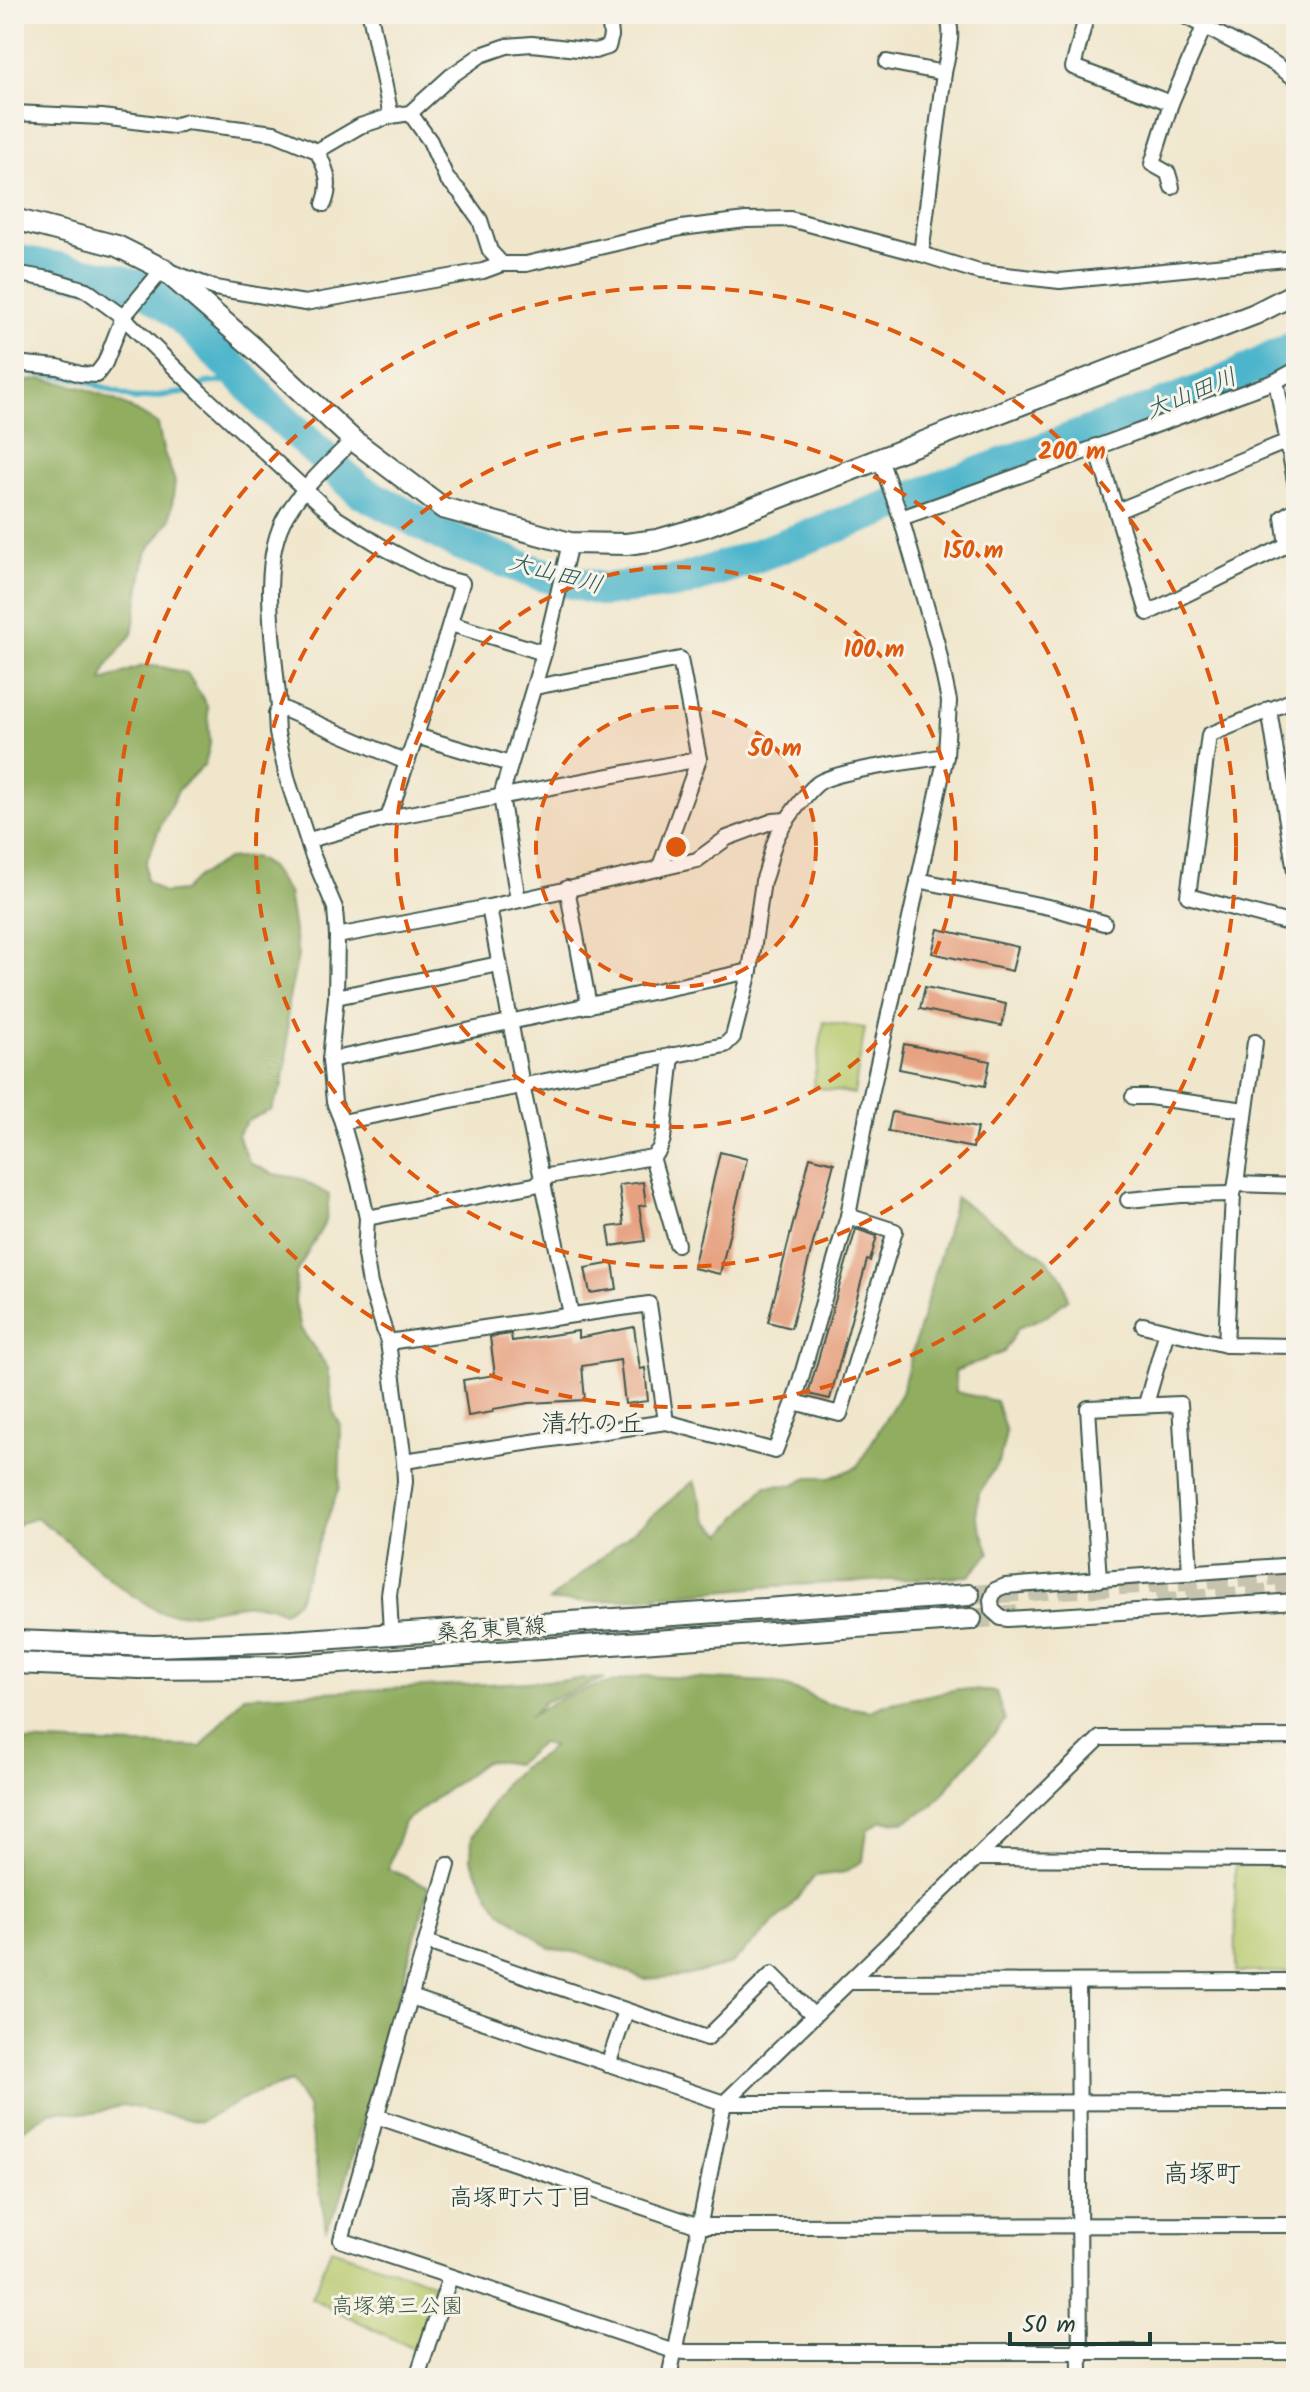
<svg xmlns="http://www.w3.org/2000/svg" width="1310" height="2392" font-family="Kalam,'Klee One',sans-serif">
	<rect width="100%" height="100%" fill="#f7f3e8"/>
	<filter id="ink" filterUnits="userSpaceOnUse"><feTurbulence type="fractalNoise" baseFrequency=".0125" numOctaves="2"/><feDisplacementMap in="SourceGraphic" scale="16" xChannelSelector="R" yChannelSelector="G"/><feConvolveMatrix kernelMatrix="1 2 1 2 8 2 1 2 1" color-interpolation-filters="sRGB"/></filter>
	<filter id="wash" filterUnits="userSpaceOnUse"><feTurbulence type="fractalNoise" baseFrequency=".006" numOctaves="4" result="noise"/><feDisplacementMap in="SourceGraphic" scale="32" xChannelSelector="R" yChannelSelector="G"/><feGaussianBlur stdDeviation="1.8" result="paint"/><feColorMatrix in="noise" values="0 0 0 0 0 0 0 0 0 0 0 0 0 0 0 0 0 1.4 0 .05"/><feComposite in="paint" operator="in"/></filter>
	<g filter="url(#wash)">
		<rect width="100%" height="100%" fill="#f0e6cc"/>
		<!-- green -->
		<g fill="#b7c96d" stroke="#6b8350" stroke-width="2">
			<polygon points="824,1022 865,1028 854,1094 813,1087"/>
			<polygon points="1296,1865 1296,1972 1236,1972 1235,1866"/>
			<polygon points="331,2249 436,2284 441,2289 418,2351 311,2298"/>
		</g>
		<!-- forest -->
		<g fill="#91ad60" stroke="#58754a" stroke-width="2">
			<path d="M40,379C83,384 121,400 158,424L163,450L175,481L170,520L146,553L132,634L107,666L102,681C115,678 127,670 140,667C154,663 173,670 187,673L207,705L210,744L205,764L179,789L162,822L146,863V880L163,893L183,891L196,878L227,859L254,857L270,867L288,893L298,956L288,1003L287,1059L282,1086L271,1110L248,1120L237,1135L250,1163L273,1174L299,1178L329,1195L326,1221L296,1273L295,1302L301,1329L328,1368L333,1411L341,1426L339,1487L298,1600L283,1612C248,1591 201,1621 161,1612C156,1611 150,1606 145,1603C104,1580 75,1544 37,1518L20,1523L14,1529V383Z"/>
			<polygon points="956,1198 1047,1259 1063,1279 1068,1299 1047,1316 1018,1328 1004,1352 955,1371 956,1392 996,1401 1006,1432 1000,1459 979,1493 976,1515 990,1553 969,1576 774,1586 592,1602 549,1601 694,1481 708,1521 723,1534 766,1486 792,1485 808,1478 830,1478 857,1467 901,1393"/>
			<path d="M644,1676L772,1682L804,1693L824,1703L870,1711L887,1704L958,1689L996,1692L1005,1721L931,1807L904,1822L882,1821L867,1830L863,1861L845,1872L815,1876L787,1911L731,1964L685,1976L644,1979L579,1953L550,1948L498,1909L483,1884L471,1859L472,1837L504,1784L521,1768L543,1755L553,1746L541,1743L516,1764L487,1760L404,1822L388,1869L429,1887L340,2201L326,2228L307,2107L291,2082L251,2095L201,2122L123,2105L96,2113L52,2111L14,2135V1741L201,1747L244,1696L606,1678L544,1702L528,1718C562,1692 603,1683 644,1676Z"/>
		</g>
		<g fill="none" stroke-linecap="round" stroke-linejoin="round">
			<!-- stream -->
			<polyline stroke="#4db5cb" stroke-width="6" points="14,373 22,371 81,379 135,399 190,392 206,383 244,379"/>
			<!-- river -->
			<polyline stroke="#4db5cb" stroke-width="34" points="14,261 114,279 147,290 177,312 244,379 269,407 359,490 456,542 537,573 604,590 682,581 742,561 1218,385 1296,347"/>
		</g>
		<g id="blocks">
			<!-- building -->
			<g fill="#e6a180">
				<polygon points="938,929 1018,947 1012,971 932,953"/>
				<polygon points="925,987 1006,1004 1002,1026 920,1009"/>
				<polygon points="904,1044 990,1061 985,1086 899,1069"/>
				<polygon points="892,1112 977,1128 973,1148 888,1131"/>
				<polygon points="720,1152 747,1159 720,1274 693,1268"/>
				<polygon points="810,1157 834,1163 791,1328 768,1322"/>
				<polygon points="643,1182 646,1205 639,1206 645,1241 611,1246 608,1227 624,1225 619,1185"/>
				<polygon points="856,1229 877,1236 870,1261 867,1260 830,1399 808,1394"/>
				<polygon points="613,1263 617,1289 590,1293 585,1268"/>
				<polygon points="634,1327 640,1369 645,1368 648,1401 625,1404 620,1360 582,1366 585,1400 529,1403 493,1409 493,1412 468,1416 463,1380 495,1375 490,1337 511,1334 512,1341 578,1331 578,1338"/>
			</g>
		</g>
	</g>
	<g filter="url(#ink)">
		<use href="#blocks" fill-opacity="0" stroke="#3e564b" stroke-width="2"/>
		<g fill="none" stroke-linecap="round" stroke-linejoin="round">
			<!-- secondary-tunnel -->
			<g stroke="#c6c4ae" stroke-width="20" stroke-dasharray="20 10" stroke-linecap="butt">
				<polyline points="969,1595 1296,1574"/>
				<polyline points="1157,1603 1296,1591"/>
				<polyline points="971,1619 1017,1615"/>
			</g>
			<defs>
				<g id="street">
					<polyline points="370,14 391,116"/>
					<polyline points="1087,14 1073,67 1171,103"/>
					<polyline points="1181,14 1275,64 1296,79"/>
					<polyline points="887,62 944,73 921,254"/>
					<path d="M944,73C947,56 956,28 945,14"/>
					<path d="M14,113L102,117L173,126L187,122L274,133L317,151C327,170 332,184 324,204"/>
					<polyline points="410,113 430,141 447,179 460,192 480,220 490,251 502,264 526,264 681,228 746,220 790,219 921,254 979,272 1060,281 1296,258"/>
					<polyline points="317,151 360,126 391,116 410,113 451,76 481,55 507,46 532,44 595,51 608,47 611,36 609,14"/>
					<polyline points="1172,187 1168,173 1152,164 1171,103 1204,27"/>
					<polyline points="14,273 49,279 86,290 123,317 201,393 336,518 381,546 437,576 462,583 416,736 388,818"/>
					<polyline points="14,363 58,367 80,374 96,375 105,363 123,317 163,269 215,288 305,303 483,271 502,264"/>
					<polyline points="1276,381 1296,486"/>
					<path d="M353,440C330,463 304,486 287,514C257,562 275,651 279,707L276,714L277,733L288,781L312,854L335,908L337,936L336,997L330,1060L334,1102L342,1122L359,1182L367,1218L365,1255L370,1284L388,1342L404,1461L405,1482L389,1595L391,1634"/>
					<polyline points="1096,446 1148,613 1287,545 1283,517 1296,509"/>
					<path d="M880,459L901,518C1027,474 1151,426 1276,381L1296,370"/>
					<polyline points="1117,511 1288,441"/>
					<polyline points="451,624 544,653"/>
					<polyline points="535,687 680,659 699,759 659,869"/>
					<polyline points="1296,699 1209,735 1188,896 1296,925"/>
					<polyline points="279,707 406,762"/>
					<polyline points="1269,709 1296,878"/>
					<polyline points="416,736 510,764"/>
					<polyline points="309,840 388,818 699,759"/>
					<polyline points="918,880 1053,908 1104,923"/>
					<polyline points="567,888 589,1006"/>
					<polyline points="518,900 501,796 544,653 570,543"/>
					<polyline points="489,907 522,1085 571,1314"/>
					<polyline points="337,936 489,907 697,860 727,838 773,821 787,820"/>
					<polyline points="336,997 499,964"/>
					<polyline points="330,1060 750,971"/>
					<polyline points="1133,1097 1149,1097 1245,1110"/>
					<path d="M342,1122L725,1045L733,1037L750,971L763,881C769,867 770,853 776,839C781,826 806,793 817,784C835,770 919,761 946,756"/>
					<polyline points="652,1157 677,1244"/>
					<polyline points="543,1177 652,1157 659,1150 663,1139 672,1055"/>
					<polyline points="1236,1184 1255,1042"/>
					<polyline points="1296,1186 1236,1184 1233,1194 1226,1345 1296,1346"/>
					<polyline points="1128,1200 1181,1195 1233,1194"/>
					<polyline points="367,1218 544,1183"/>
					<polyline points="1143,1325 1226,1345"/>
					<polyline points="388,1342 649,1304 666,1422"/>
					<polyline points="794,1402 840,1414 895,1231 848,1216"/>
					<polyline points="1146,1404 1167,1331"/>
					<polyline points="404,1461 666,1422 775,1451 794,1402 848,1216 869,1104 946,756 949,701 937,644 901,518"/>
					<polyline points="1296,1565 1005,1586 995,1590 991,1600 992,1610 1001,1618 1008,1619 1296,1601"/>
					<polyline points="1099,1580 1088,1408 1180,1404 1190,1573"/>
					<polyline points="977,1858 1296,1860"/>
					<polyline points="448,1865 341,2240 674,2351 686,2352 1296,2352"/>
					<polyline points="427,1942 707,2038 772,1974 814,2016"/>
					<polyline points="848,1982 1296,1981"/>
					<polyline points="1078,1982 1080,2378"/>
					<polyline points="411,1997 724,2103 1296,2102"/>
					<polyline points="608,2065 626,2011"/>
					<polyline points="376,2116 699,2226 1296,2225"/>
					<polyline points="420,2368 450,2277"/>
					<polyline points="669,2378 724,2103 1100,1738 1296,1737"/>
				</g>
				<g id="secondary">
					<polyline points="14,219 117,246 163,269 255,349 353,440 443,508 570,543 626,544 657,540 706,526 1255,314 1296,293"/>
					<polyline points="14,1641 154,1646 291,1641 969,1595"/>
					<polyline points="14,1663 139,1668 282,1667 971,1619"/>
				</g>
			</defs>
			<!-- street casing -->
			<use href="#street" stroke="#3e564b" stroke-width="18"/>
			<!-- secondary casing -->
			<use href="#secondary" stroke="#3e564b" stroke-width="24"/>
			<!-- street -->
			<use href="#street" stroke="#fff" stroke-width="14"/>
			<!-- secondary -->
			<use href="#secondary" stroke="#fff" stroke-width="20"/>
		</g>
	</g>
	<!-- distance rings -->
	<circle cx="676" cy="847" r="140" fill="#de580e" fill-opacity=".12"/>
	<g fill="none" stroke="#de580e" stroke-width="4" stroke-dasharray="14 10">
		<circle cx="676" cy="847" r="140"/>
		<circle cx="676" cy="847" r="280"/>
		<circle cx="676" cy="847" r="420"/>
		<circle cx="676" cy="847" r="560"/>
	</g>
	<g text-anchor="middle" stroke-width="6" stroke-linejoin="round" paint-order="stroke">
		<!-- street labels -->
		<g font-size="22" fill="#1f3d34" stroke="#f7f3e8">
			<text transform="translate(491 1628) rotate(-4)" y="8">桑名東員線</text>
		</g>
		<!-- park labels -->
		<g font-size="22" fill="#3d593f" stroke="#f7f3e8">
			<text x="397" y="2313">高塚第三公園</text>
		</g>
		<!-- water labels -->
		<g font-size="24" font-style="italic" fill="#2a5b5a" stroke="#f7f3e8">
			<text transform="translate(1191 393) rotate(-22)" y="8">大山田川</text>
			<text transform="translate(556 573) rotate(15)" y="8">大山田川</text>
		</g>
		<!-- neighbourhood labels -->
		<g font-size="24" fill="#1f3d34" stroke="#f7f3e8">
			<text x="521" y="2205">高塚町六丁目</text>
		</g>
		<!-- quarter labels -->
		<g font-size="26" fill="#1f3d34" stroke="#f7f3e8">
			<text x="593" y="1432">清竹の丘</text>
			<text x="1202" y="2182">高塚町</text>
		</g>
	</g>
	<circle cx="676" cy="847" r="12" fill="#de580e" stroke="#f7f3e8" stroke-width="4"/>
	<g font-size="24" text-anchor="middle" font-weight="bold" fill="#de580e" stroke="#f7f3e8" stroke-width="6" stroke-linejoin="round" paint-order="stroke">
		<text x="1072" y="459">200 m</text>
		<text x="973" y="558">150 m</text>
		<text x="874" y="657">100 m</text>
		<text x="775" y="756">50 m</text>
	</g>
	<!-- margin -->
	<rect width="1310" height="2392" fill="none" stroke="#f7f3e8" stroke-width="48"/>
	<!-- scale -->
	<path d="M1010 2332v12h140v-12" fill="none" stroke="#1f3d34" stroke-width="4"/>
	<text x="1022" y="2332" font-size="24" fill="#1f3d34" stroke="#f7f3e8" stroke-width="6" paint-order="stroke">50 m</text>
</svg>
